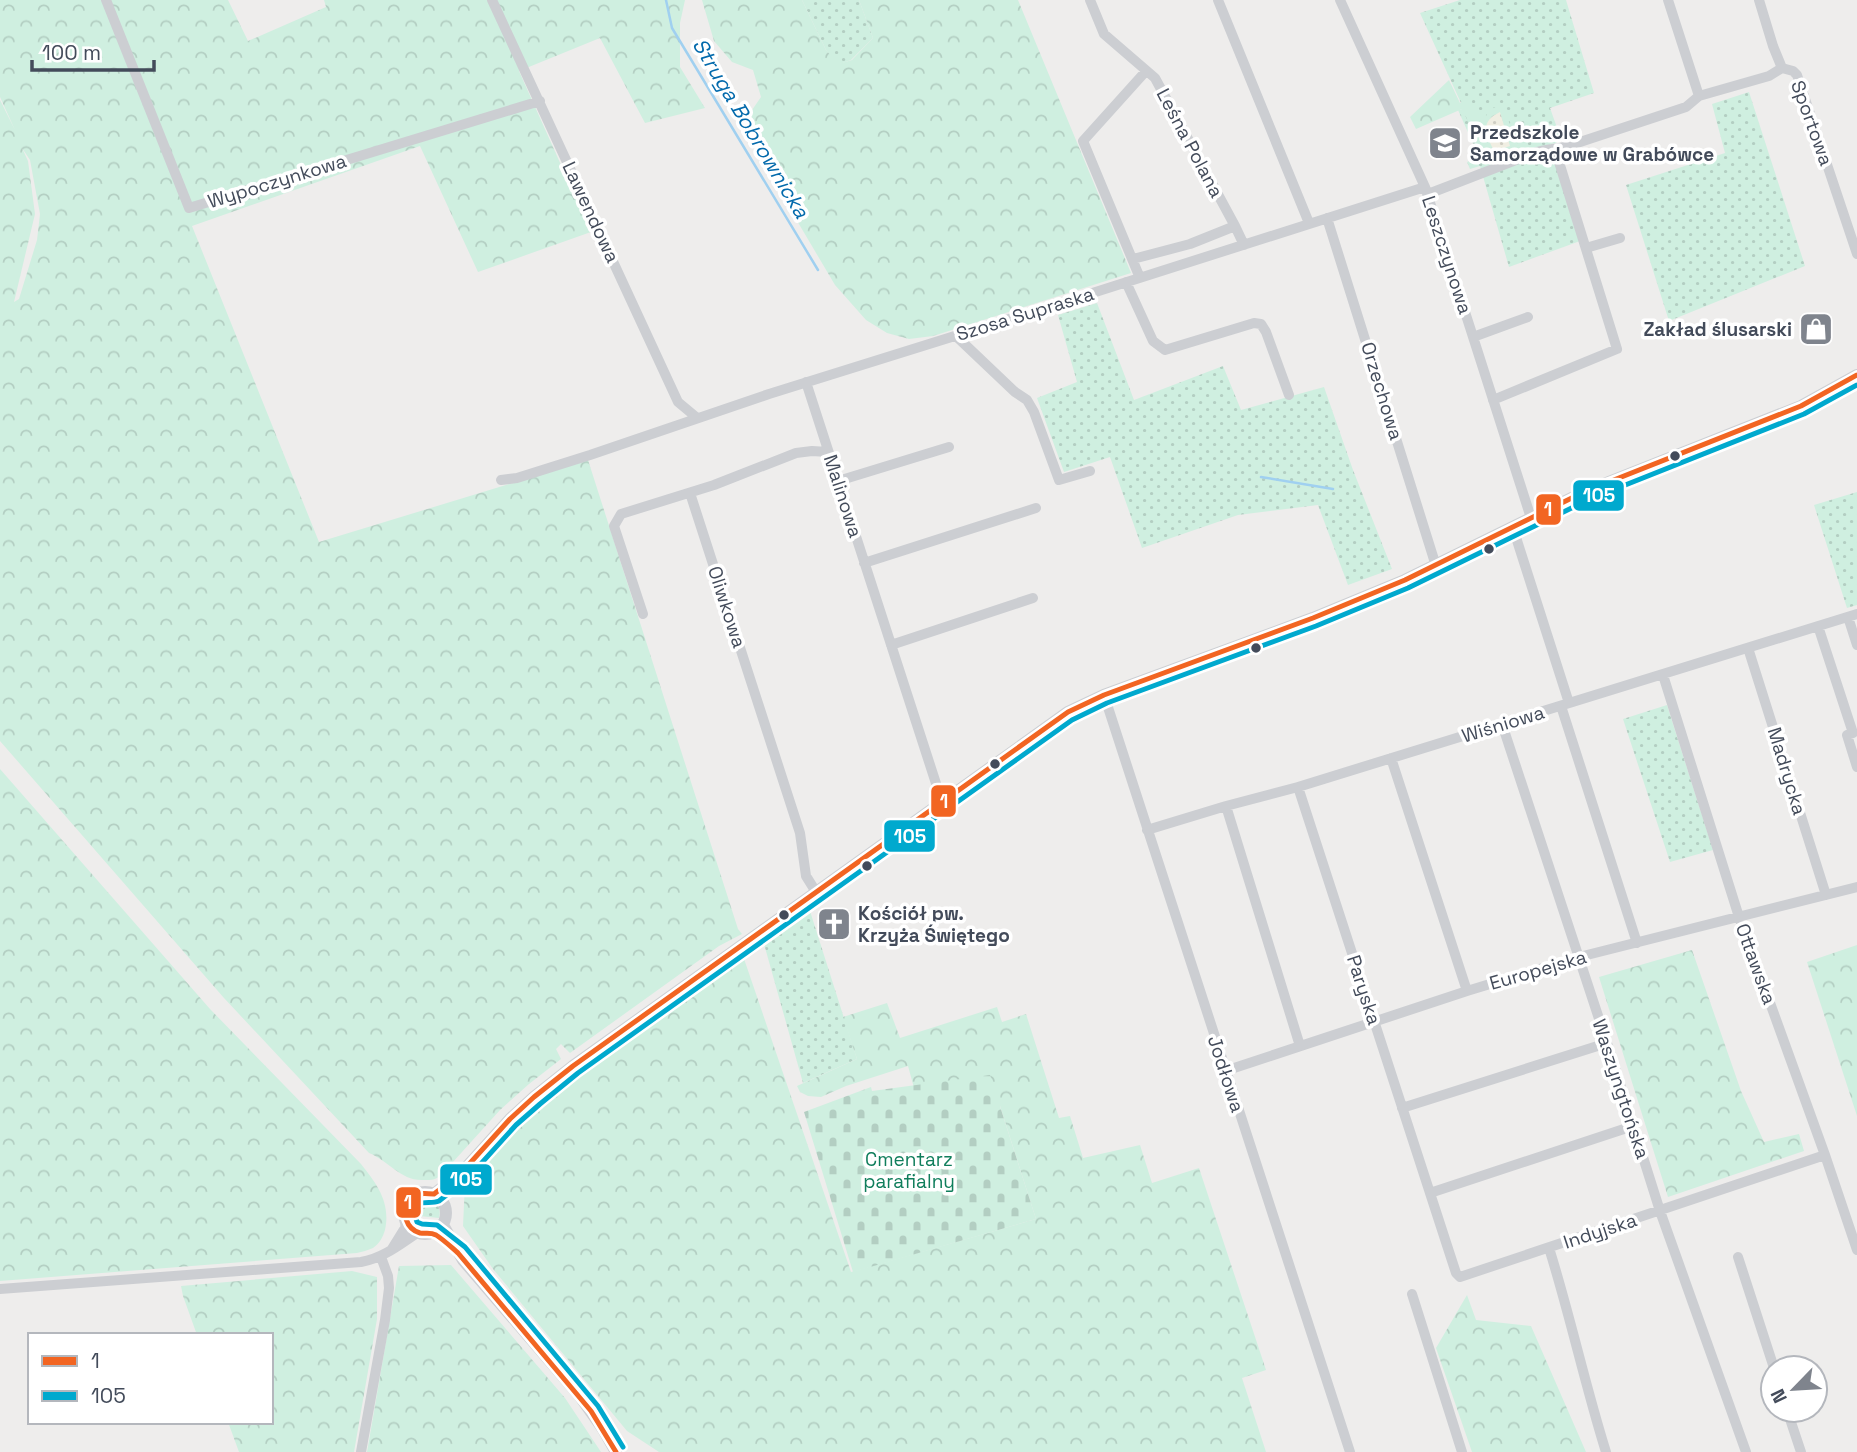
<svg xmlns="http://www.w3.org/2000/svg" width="1857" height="1452" viewBox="0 0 1857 1452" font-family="'Space Grotesk',sans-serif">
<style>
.grass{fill:url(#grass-dots)}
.forest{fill:url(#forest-crowns);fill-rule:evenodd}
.sand{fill:url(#sand-dots)}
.cemetery{fill:url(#cemetery-stones)}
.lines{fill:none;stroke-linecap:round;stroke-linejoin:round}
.stream{stroke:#a0d0f0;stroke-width:2.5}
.minor{stroke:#ccced2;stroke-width:10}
.tertiary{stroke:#ccced2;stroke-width:12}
.bus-1-casing{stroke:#fff;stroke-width:10}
.bus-2-casing{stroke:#fff;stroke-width:10}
.bus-1{stroke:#f26522;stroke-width:5}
.bus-2{stroke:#00a9ce;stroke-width:5}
.bus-dot{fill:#434b5a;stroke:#fff;stroke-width:2.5}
.labels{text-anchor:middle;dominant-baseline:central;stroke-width:7;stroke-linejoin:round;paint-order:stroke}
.street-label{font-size:19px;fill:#434b5a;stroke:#fff}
.poi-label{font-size:19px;font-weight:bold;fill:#434b5a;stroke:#fff;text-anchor:start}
.park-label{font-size:19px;fill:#107e5c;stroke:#fff}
.water-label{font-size:21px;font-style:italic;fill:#036aac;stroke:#fff}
.line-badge{stroke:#fff;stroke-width:2.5}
.badge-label{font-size:19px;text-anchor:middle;font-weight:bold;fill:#fff}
</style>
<defs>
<pattern id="grass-dots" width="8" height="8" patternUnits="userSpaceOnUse" patternTransform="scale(1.75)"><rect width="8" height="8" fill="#cfefe0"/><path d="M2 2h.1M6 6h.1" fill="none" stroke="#b3cec2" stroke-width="1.8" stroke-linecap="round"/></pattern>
<pattern id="forest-crowns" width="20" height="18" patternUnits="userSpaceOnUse" patternTransform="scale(1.75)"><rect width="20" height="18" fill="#cfefe0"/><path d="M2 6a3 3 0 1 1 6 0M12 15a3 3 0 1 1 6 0" fill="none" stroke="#b3cec2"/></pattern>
<pattern id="sand-dots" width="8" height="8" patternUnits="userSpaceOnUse" patternTransform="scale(1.75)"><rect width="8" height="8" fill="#f0eee2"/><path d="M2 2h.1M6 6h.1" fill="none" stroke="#cfcec4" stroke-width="1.8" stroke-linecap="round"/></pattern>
<pattern id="cemetery-stones" width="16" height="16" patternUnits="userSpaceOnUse" patternTransform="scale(1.75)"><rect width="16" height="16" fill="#cfefe0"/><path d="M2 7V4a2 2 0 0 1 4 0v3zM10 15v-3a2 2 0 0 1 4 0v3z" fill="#b3cec2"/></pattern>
</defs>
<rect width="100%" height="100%" fill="#eeedec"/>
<path class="grass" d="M802,0H859L873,38L851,60L837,65L826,50Z
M1460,0H1566L1594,93L1550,108L1560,136L1556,143L1550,144L1580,241L1509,267L1480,166L1470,169L1467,162L1479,157L1458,110L1462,109L1460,104L1461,103L1420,13Z
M1749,92L1805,266L1669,321L1626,185L1725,153L1712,104Z
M1097,303L1134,400L1223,366L1241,410L1324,387L1353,470L1392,569L1348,585L1318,505L1238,515L1142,548L1110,457L1064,472L1037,398L1077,382L1058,315Z
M1857,492V605L1847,608L1814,505Z
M1667,705L1713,850L1670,862L1623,719Z
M810,911L857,1059L803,1083L764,944Z
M424,1198C436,1199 442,1207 439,1218L410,1215C410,1205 415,1200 424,1198Z"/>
<path class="forest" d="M0,0H228L248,41L326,7L324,0H685L680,23V67L705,108L645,123L600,38L519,71L591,232L478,272L420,146L192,226L319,542L588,460L738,929L742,934L719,946L570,1053L561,1044L556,1049L561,1059L529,1084L500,1110L443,1173C437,1180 432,1180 423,1180C401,1181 389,1161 369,1153L224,998L0,741V100L15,130L0,97ZM22,148L30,160L40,214L37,240L19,299L14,302L35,214L28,161Z
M702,0H802L826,50L838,64L852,60L873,38L859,0H1018L1131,273L933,336L909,339L887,333L866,320L835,285L741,126L761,97L753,70L732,62L714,41Z
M1449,80L1460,103L1464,102L1486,116L1489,110L1502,104L1522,155L1489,165L1462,109L1416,129L1410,117Z
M0,769L210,1009L361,1164C377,1184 391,1203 385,1230C383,1237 379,1244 373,1248C368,1250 362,1252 357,1253L0,1281Z
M1857,945V1116L1807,962Z
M741,950L851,1272L1036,1219L1000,1106L922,1117L908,1066L846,1086L821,1097L808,1096L800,1092L797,1086L857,1059L843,1017L887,1003L900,1038L997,1007L1002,1022L1026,1014L1059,1118L1070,1116L1083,1158L1140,1145L1152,1183L1199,1168L1266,1370L1242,1378L1266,1452H659L627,1431L493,1269L463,1226L465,1183L515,1124L572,1076Z
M1692,950L1741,1091L1764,1142L1799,1134L1804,1151L1668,1197L1599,977Z
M451,1265L565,1398L601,1452H367L399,1266Z
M352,1271L377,1277V1319L354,1452H239L228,1422H271V1335H197L183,1296L181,1286Z
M1467,1295L1476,1320L1531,1326L1586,1452H1472L1436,1348Z"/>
<path class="sand" d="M1500,112L1510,146L1494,151C1486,134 1479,122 1500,112Z"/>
<path class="cemetery" d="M990,1075L1036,1219L853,1272L804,1112L871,1087L872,1091Z"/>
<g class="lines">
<path class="stream" d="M666,0L672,28L818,270
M1261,477L1333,489"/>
<path class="minor" d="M106,0L189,208L540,101
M492,0L678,402L696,417
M1090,0L1104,34L1155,78L1235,226
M1218,0L1309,223
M1340,0L1425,187L1531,518
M1668,0L1699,96
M1759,0L1773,46L1782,68
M1782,68L1793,71L1797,75L1857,254
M1428,194L1537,152C1548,149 1557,149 1568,146L1686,107L1699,96L1769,76L1782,68
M1327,218L1436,566
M1586,248L1620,238
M1133,259L1190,244L1235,226L1244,245
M1140,278L1083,141L1146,71
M1126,282L1153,341L1165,350L1254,323L1261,324L1266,332L1289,395
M956,336L1015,392L1027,400L1034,412L1059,480L1090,471
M1473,337L1528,317
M806,382L942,802
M1493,400L1617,349L1559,162V149
M501,480L517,478L590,455L769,394L1083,296L1425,187
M838,481L949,447
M690,493L800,833L806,876L816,892
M1513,528L1569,703
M864,563L1036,508
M643,614L614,526L621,514L714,485L796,453L812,451L828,452
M1848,617L1857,645
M1818,626L1853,733L1847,735L1857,767
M891,645L1033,598
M1748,648L1826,895
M1663,675L1739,917L1825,1155L1857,1250
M1104,695L1350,1452
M1561,706L1637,943
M1502,724L1607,1043L1660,1211L1746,1452
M1391,758L1467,991
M1298,787L1456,1273L1460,1277L1825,1155
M1226,806L1300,1046
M1147,830L1226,806L1298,787L1857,614
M1225,1071L1467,991L1579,957L1857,887
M1402,1108L1607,1043
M1430,1193L1633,1126
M1549,1248C1570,1315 1585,1385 1606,1452
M392,1249L405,1228L406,1221
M1738,1257L1774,1368
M0,1289L361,1262C383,1258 399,1245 417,1233
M1412,1294L1462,1452
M1787,1410L1801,1452
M361,1452L385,1320L389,1288L388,1276L381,1257"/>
<path class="tertiary" d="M404 1213a21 21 0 1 1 42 0a21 21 0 1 1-42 0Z
M434,1194L462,1172L510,1119L534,1097L573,1066L1068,712L1104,695L1313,618L1405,580L1586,491L1801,406L1857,375
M443,1225L463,1260L579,1395L603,1429L616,1452"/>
<g class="bus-1-casing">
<path id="bus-1" d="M616,1452L591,1411L458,1253C451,1247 444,1240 436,1235C430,1232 426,1234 420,1233C406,1229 401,1212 409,1201C415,1192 424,1193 434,1194L462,1172L510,1119L534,1097L573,1066L1068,712L1104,695L1313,618L1405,580L1586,491L1801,406L1857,375"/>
</g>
<g class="bus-2-casing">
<path id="bus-2" d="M623,1447L598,1406L465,1247L437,1225L422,1224L417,1222L414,1213L418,1204C425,1201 432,1204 439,1201L468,1178L516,1125L540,1104L578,1073L1072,720L1107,703L1316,626L1408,588L1590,499L1804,414L1857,385"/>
</g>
<use href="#bus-1" class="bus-1"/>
<use href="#bus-2" class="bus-2"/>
</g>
<defs>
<g id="school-square" transform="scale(1.75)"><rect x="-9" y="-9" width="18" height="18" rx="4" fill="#7f848d" stroke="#fff"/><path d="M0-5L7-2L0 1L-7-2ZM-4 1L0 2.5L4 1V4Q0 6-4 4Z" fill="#fff"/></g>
<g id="shop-square" transform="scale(1.75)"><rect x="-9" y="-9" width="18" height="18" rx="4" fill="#7f848d" stroke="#fff"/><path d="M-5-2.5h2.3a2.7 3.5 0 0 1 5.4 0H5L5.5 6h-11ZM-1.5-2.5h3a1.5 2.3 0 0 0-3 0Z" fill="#fff"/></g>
<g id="church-square" transform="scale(1.75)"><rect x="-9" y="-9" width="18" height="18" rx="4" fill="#7f848d" stroke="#fff"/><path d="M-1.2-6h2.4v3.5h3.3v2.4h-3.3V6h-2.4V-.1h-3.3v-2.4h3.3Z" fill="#fff"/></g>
</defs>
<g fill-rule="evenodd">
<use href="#school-square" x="1445" y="143"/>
<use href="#shop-square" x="1816" y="329"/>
<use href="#church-square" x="834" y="924"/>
</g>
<g class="bus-dot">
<circle cx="1675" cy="456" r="6"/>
<circle cx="1489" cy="549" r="6"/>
<circle cx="1256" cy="648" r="6"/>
<circle cx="995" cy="764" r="6"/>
<circle cx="867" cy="866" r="6"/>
<circle cx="784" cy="915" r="6"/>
</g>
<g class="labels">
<g class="street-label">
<text transform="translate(1812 123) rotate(70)">Sportowa</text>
<text transform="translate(1190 143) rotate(62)">Leśna Polana</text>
<text transform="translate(277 181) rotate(-17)">Wypoczynkowa</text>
<text transform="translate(591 212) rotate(65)">Lawendowa</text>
<text transform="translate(1447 255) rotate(72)">Leszczynowa</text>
<text transform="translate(1025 314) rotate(-17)">Szosa Supraska</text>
<text transform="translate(1382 391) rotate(73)">Orzechowa</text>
<text transform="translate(843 496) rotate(72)">Malinowa</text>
<text transform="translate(727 607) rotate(72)">Oliwkowa</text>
<text transform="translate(1503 724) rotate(-17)">Wiśniowa</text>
<text transform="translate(1787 771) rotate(73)">Madrycka</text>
<text transform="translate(1756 964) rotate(70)">Ottawska</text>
<text transform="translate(1538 970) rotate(-16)">Europejska</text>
<text transform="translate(1364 990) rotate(72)">Paryska</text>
<text transform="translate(1226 1074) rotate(72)">Jodłowa</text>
<text transform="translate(1621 1089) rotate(72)">Waszyngtońska</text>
<text transform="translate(1600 1231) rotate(-18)">Indyjska</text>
</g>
<g class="poi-label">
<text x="1470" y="132">Przedszkole<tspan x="1470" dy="22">Samorządowe w Grabówce</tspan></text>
<text x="1792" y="329" text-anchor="end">Zakład ślusarski</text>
<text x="858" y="913">Kościół pw.<tspan x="858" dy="22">Krzyża Świętego</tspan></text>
</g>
<g class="park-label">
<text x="909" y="1159">Cmentarz<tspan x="909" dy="22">parafialny</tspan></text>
</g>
<g class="water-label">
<text transform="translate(751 128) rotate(59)">Struga Bobrownicka</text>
</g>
</g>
<g class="line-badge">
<rect x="1572" y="479" width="53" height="33" rx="7" fill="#00a9ce"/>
<rect x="1535" y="493" width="27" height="33" rx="7" fill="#f26522"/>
<rect x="930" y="784" width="27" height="34" rx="7" fill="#f26522"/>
<rect x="883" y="819" width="53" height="34" rx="7" fill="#00a9ce"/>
<rect x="439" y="1163" width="54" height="33" rx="7" fill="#00a9ce"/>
<rect x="395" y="1186" width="27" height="33" rx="7" fill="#f26522"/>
</g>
<g class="badge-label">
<text x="1599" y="502">105</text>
<text x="1548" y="516">1</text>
<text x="944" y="808">1</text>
<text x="910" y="843">105</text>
<text x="466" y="1186">105</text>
<text x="408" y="1209">1</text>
</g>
<rect x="28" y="1333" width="245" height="91" fill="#ffffff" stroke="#b4b7bd" stroke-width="2"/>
<rect x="42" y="1356" width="35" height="10" fill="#f26522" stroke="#b4b7bd" stroke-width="2"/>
<text x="91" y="1368" font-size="21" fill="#434b5a">1</text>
<rect x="42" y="1391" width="35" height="10" fill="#00a9ce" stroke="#b4b7bd" stroke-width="2"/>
<text x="91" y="1403" font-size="21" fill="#434b5a">105</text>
<g transform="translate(1794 1389) rotate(245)"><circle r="33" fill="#ffffff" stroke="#b4b7bd" stroke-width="2"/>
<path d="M0-5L12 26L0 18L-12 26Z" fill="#7f848d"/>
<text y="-10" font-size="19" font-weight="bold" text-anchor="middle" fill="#434b5a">N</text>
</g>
<path d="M32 60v10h122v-10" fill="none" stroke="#434b5a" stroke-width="3.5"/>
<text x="42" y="60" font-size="21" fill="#434b5a" stroke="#ffffff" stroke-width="5" paint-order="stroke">100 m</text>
</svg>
